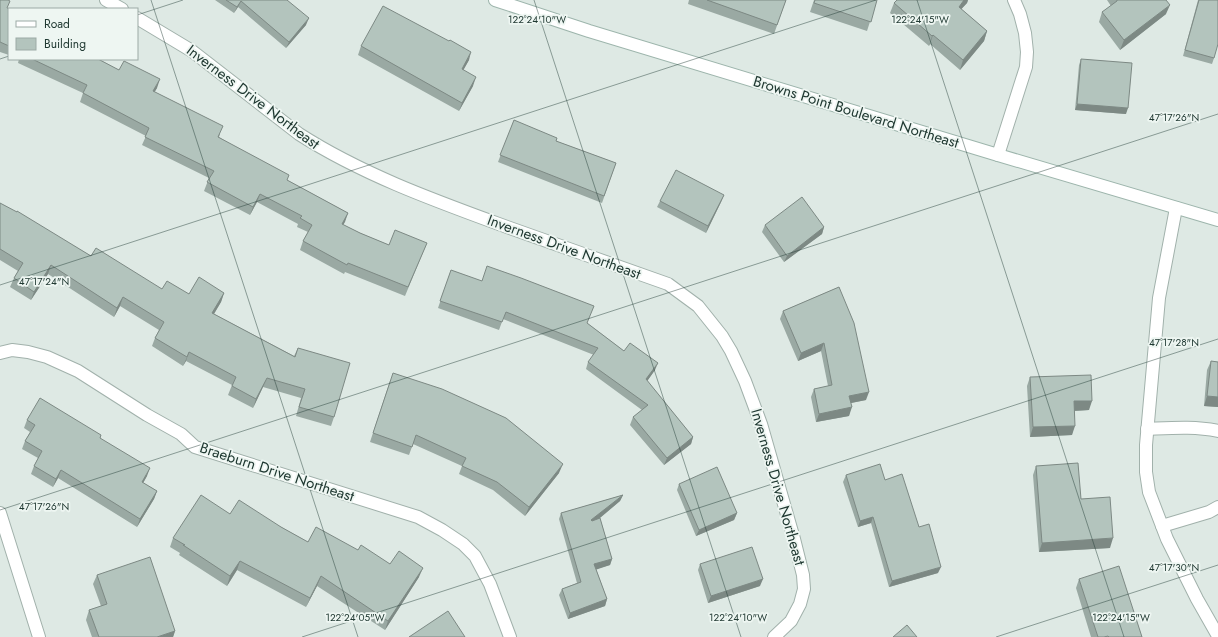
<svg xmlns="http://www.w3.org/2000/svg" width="1218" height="637" viewBox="0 0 1218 637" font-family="Jost,sans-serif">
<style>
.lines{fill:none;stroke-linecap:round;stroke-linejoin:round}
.lane-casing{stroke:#a1b1ab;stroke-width:14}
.street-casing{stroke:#a1b1ab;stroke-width:14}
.secondary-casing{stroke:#9db5ac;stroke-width:14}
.lane{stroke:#fff;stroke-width:12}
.street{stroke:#fff;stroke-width:12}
.secondary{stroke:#fff;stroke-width:12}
.wall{fill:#9aa9a3}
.shaded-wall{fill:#7d8984}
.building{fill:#b3c4bd;stroke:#7d8984}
.ticks{fill:none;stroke:#203932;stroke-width:1;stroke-opacity:0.45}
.labels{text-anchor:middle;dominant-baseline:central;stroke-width:3.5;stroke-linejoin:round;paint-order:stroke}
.street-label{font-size:15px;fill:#203932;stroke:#eef6f2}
.ticks-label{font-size:10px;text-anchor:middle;fill:#203932;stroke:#eef6f2;stroke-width:3.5;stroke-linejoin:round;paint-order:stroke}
</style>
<rect width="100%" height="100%" fill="#dee9e4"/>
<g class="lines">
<g class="lane-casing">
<path id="lane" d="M1147,429C1171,428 1195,426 1218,431
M1162,526L1209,512L1218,507"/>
</g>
<g class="street-casing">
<path id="street" d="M106,0L122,9
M137,18L192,51L299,134C363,175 436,201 507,227C561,246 614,265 668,284L698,306L722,336L731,351L745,381L761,424L794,539L803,575L804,589L800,604L791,621L774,637
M998,155L1026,67L1027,52L1025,33L1020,14L1014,0
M1176,208L1159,298L1146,445V472L1149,492L1167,539L1197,599L1218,636
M0,353L12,350L28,352L47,357L78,371L147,415L181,434L195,447L418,517L442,530L463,544L475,556L490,584L510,637
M0,513L39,637"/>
</g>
<g class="secondary-casing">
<path id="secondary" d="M495,0L589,31L998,155L1218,220"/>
</g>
<use href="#lane" class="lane"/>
<use href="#street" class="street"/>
<use href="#secondary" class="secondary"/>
</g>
<path class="wall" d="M0,0L7,8L9,9V55L0,52Z
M215,0H287L306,25L286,48L238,7L234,13Z
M689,0H786L774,34L688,4Z
M814,0H877L867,31L810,12Z
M897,0H968L967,3L961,9L987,31L984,41L960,70L930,44L929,46L890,13L894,3Z
M1107,0H1166V14L1120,50L1099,22L1102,12L1111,6Z
M1198,0H1218L1214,58L1212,64L1183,56Z
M361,46L469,60L463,70L473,86L459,111L358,55Z
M19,59H98L119,70L157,88L154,92L220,134L219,137L287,180L348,213L343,225L360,233L389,245L427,243L405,296L345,272L344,274L300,250L303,241L308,232L297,227L298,224L257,202L250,215L204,191L209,178L142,145L146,136L80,102L83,93L18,63Z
M1081,59L1126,114L1075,110L1079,65Z
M514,120L556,141L616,163L602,203L498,162Z
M724,195L721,202L706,233L657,207L660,201Z
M0,203L91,256L162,289L189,294L224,293L221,302L214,314L294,356L298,348L334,417L331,426L296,416L301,398L263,387L253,408L228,395L232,385L186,361L183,366L152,346L155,338L159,330L120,306L114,317L48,274L31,300L10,287L14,278L18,271L0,260Z
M765,225L824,227L822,234L784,262L762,232Z
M451,270L587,323L624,351L655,370L647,381L693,437L691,444L664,465L630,425L633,417L642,410L586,369L588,362L594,355L503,319L499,330L438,308Z
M839,287L866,400L851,403L849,416L816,422L811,397L814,389L828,386L821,351L798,361L780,319L783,311Z
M1211,361L1218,362V407L1204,406L1207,370Z
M1030,377L1089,410L1075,411L1072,435L1030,437L1027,386Z
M390,381L559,473L525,516L493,490L459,474L462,466L413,444L409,455L370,442Z
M27,420L101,435L100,438L147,476L143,483L157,491L154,499L137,527L58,478L53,487L31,474L34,466L38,458L22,449L25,441L30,432L24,428Z
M1036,466L1081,499L1110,548L1039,552L1033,475Z
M846,475L885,480L919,527L938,573L889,587L871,523L858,527L843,482Z
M679,484L737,513L734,520L696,536L677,490Z
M623,495L620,501L600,518L612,559L610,565L596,569L607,599L605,606L568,619L559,595L562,589L577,583L559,519L561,513Z
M230,514L281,527L308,542L358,550L419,577L385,630L317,586L306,607L237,570L227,586L179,555L180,553L170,547L173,538Z
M700,564L760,586L708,603L698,570Z
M97,575L175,631L173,637H92L86,620L89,610L101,606L93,584Z
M1079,579L1142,637H1091L1076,588Z"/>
<path class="shaded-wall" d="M964,0H968L967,3L955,16L959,7Z
M241,1L238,7L234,13L237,7Z
M1170,5L1166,14L1120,50L1124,40Z
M309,18L306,25L286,48L289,42Z
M987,31L984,41L960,70L963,60Z
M933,35L930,44L929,46L932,36Z
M471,52L469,60L459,78L462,69Z
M476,77L473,86L459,111L462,103Z
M160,79L157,88L150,100L153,91Z
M1077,104L1128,108L1126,114L1075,110Z
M260,194L257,202L250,215L253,207Z
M724,195L721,202L706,233L708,226Z
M348,213L345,222L339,232L342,224Z
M824,227L822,234L784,262L787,256Z
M51,265L48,274L31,300L34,292Z
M224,293L221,302L209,322L212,313Z
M123,297L120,306L114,317L117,308Z
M824,343L821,351L798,361L801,353Z
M189,352L186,361L183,366L187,357Z
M658,363L655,370L643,387L646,379Z
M267,378L263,387L253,408L256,399Z
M869,392L866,400L846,404L849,396Z
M1207,396L1218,397V407L1204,406Z
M1074,401H1092L1089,410L1071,411Z
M852,407L849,416L816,422L819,414Z
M1075,426L1072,435L1030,437L1033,427Z
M693,437L691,444L664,465L667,458Z
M563,464L559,473L525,516L529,507Z
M150,468L147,476L139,490L142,482Z
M61,470L58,478L53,487L56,479Z
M157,491L154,499L137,527L140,519Z
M623,495L620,501L589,527L591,520Z
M737,513L734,520L696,536L699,530Z
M873,517L871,523L858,527L860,521Z
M1113,538L1110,548L1039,552L1042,543Z
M612,559L610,565L592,571L594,564Z
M240,561L237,570L227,586L230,576Z
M941,567L938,573L889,587L892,581Z
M423,568L419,577L385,630L388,621Z
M321,576L317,586L306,607L310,598Z
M763,579L760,586L708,603L711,596Z
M607,599L605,606L568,619L570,613Z
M175,631L173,637H157Z"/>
<path class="building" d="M0,0H8L10,1L7,8L10,9H9V46L0,42Z
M226,0H287L309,18L289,42L241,1L237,7Z
M707,0H786L777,25Z
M815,0H877L871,22L814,3Z
M897,0H964L959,7L987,31L963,60L933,35L932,36L894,3Z
M1117,0H1166L1170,5L1124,40L1102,12L1117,1Z
M1199,0H1218V44L1214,58L1185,50Z
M383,6L449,41L450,40L471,52L462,69L476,77L462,103L361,46Z
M32,59H98L119,70L124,61L160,79L153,91L223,126L218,137L289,175L287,180L348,213L342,224L360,233L389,245L395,230L427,243L408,287L348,263L347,265L303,241L312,225L300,218L302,216L260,194L253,207L207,182L214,171L145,137L149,128L83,93L87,85Z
M1081,59L1132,63L1128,108L1077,104Z
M514,120L557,138L556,141L616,163L604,196L500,155Z
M676,170L724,195L708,226L660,201Z
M802,197L824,227L787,256L765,225Z
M0,203L17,212V211L91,256L96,248L162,289L167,281L189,294L199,277L224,293L212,313L295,357L298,348L350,363L334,417L299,407L305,389L267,378L256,399L232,386L236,377L189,352L187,357L155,338L164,322L123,297L117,308L51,265L34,292L14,278L23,263L0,249Z
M487,266L521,278L594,306L587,323L624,351L630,343L658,363L646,379L693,437L667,458L633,417L648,405L588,362L598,348L506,312L502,322L440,301L451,270L482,281Z
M839,287L854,323L869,392L849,396L852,407L819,414L814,389L832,385L824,343L801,353L783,311Z
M1211,361L1218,362V397L1207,396Z
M393,373L442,389L506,418L563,464L529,507L497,482L462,466L466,458L416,435L412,447L373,433Z
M1091,375L1092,401H1074L1075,426L1033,427L1030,377Z
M40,398L101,435L100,438L150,468L142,482L157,491L140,519L61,470L56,479L34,466L42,451L25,441L35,425L27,420Z
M1078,463L1081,499L1110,497L1113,538L1042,543L1036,466Z
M880,464L885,480L902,474L919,527L929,524L941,567L892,581L873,517L860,521L846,475Z
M717,467L737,513L699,530L679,484Z
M201,495L230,514L239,500L281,527L308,542L316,527L358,550L361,545L390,564L399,551L423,568L388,621L321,576L310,598L240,561L230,576L183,545H185L173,538Z
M623,495L591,520L592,521L600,518L612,559L594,564L607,599L570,613L562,589L581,582L561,513Z
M752,547L763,579L711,596L700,564Z
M150,557L175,631L157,637H99L89,610L107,604L97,575Z
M1119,566L1142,637H1109L1108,636L1104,637H1098L1079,579Z
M448,611L465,637H409Z
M907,625L917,637H893Z"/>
<path class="ticks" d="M151,0L358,637M534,0L741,637M917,0L1124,637M137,15L183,0M0,59L9,56M0,285L876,0M0,510L1218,114M302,637L1218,339M996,637L1218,565"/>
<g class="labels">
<g class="street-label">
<text transform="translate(253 97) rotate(37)">Inverness Drive Northeast</text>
<text transform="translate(856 112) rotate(17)">Browns Point Boulevard Northeast</text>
<text transform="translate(564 247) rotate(20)">Inverness Drive Northeast</text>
<text transform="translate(277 472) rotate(18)">Braeburn Drive Northeast</text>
<text transform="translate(778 487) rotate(74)">Inverness Drive Northeast</text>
</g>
</g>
<g class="ticks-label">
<text x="537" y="23">122°24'10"W</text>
<text x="920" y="23">122°24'15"W</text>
<text x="1174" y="121">47°17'26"N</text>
<text x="44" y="285">47°17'24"N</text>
<text x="1174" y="346">47°17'28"N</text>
<text x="44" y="510">47°17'26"N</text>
<text x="1174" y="571">47°17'30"N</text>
<text x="355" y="621">122°24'05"W</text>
<text x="738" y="621">122°24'10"W</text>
<text x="1121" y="621">122°24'15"W</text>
</g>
<rect x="8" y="8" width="130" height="52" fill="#eef6f2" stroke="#9caaa5"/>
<rect x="16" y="21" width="20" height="6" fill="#ffffff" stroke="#9caaa5"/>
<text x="44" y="28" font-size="12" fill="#203932">Road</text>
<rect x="16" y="38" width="20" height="12" fill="#b3c4bd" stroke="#9caaa5"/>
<text x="44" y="48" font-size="12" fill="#203932">Building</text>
</svg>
